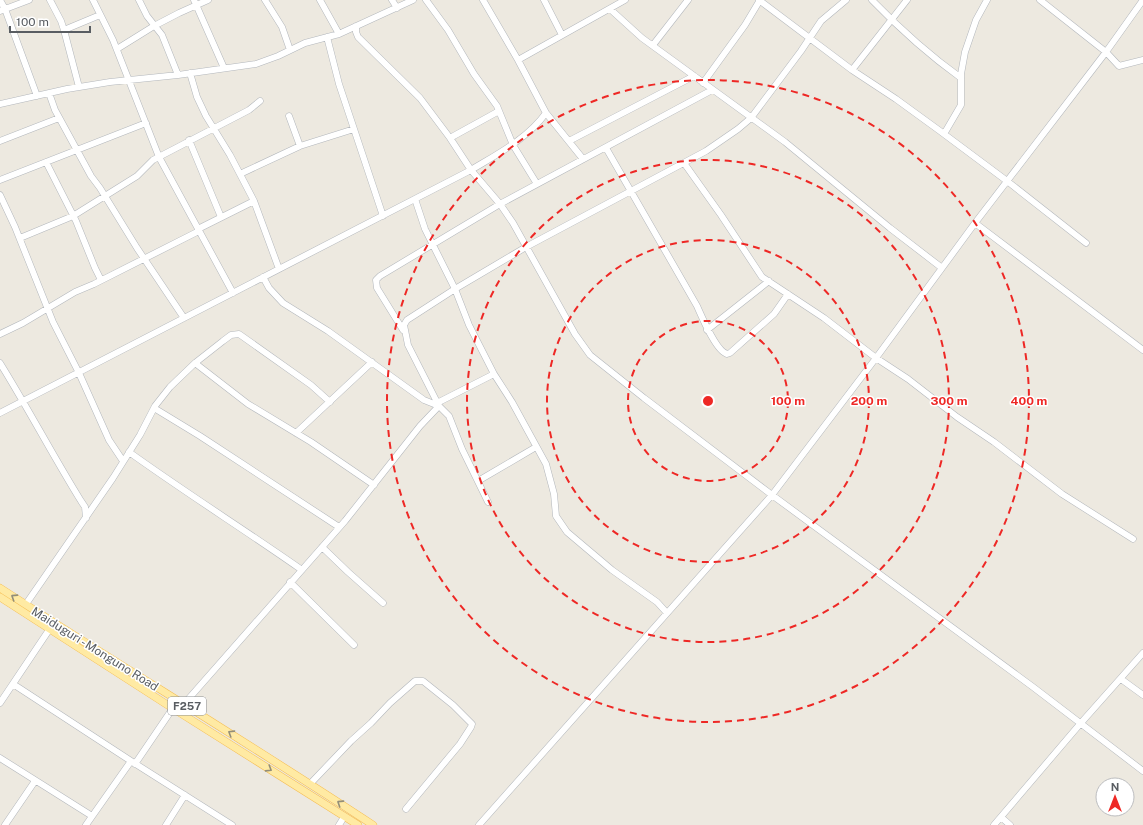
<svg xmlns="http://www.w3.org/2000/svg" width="1143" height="825" viewBox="0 0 1143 825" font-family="'Public Sans',sans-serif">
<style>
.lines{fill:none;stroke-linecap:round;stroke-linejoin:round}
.minor-casing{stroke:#b3b7bc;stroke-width:7}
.major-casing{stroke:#f5bc51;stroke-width:8}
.minor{stroke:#fff;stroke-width:6}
.major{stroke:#ffeaa3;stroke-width:7}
.oneway{stroke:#938e79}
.ring{fill:none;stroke:#ee2825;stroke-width:2;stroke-dasharray:7 5}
.labels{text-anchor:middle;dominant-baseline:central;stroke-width:3;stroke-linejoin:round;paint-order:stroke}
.shield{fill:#fff;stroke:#8b8e91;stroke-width:1}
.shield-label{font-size:11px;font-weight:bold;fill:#595d62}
.street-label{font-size:12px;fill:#595d62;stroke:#fff}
.centre{fill:#ee2825;stroke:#fff;stroke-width:2}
.ring-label{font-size:12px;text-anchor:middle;font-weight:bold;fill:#ee2825;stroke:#fff;stroke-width:3;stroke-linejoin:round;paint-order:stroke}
</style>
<rect width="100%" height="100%" fill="#ede9e0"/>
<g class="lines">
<g class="minor-casing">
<path id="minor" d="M0,0L5,9L37,96
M50,0L61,21L64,30L79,87
M93,0L113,40L159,157L233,293
M139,0L147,16L162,35L178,75
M194,0L224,68
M265,0L282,27L290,50
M320,0L339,34
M392,0L397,8
M426,0L448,30L474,74L497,106L513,145L537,184
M483,0L518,60L546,113L583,159
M544,0L562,35
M759,0L852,70L896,99L940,131L1007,181L1086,243
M872,0C900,29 929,55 961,78
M1040,0L1106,52L1119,66L1143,60
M610,9L642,38L785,142L890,228L942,268
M0,11L29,0
M356,26V32L358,37L420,98L450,138L471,170L500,204L513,223L575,334L590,355L644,398L772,495L1033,687L1143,771
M64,30L100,15
M327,37L339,84L383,216
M653,45L688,0
M117,49L154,26L179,13L208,0
M518,60L625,0
M852,70L907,0
M190,73L197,97L206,116L230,155L254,201L279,269
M703,83L745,25L760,0
M49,93L55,110L91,176L100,188L137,248L184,318
M0,104L67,89L110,82L178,75L256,64L278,56L305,43L339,34L413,0
M289,116L300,146
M944,134L961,105V74L965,52L976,20L987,0
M450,138L499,111
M189,140L221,217
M0,141L59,118
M569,141L694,76
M606,148L697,306C702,317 716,351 727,354L730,353L774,314L788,294
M46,162L76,221L95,268L101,280
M684,163L721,215L762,277L824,318L876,358L908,379L957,417L994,442L1062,494L1133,539
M240,174L300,146L354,129
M0,180L146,123
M0,195L15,227L53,322L79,373L109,440L123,461
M415,199L425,229L455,289L469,325L494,374L512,402L546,464L554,494L556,516L567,532L612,570L657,602L667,613
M975,223L1143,350
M198,229L254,201
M20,238L73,216L137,176L153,160L249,110L260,101
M263,277L269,288L283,303L328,331L424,400L439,406
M403,330L377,288L376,280L380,276L500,204L712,90
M707,330L769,281
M0,334L23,323L75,292L94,284L199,231
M0,363C28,408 53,456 81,501L85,507L86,518
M195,363L248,404L311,442L374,485
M437,403L494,374
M154,408L200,436L339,527
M0,413L471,170C499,153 527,139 546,113
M296,433L372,362
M129,452C186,493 245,530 302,570
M478,481L536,447
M488,502L462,449L449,416L439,406L408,345L404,325L407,320L455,289L526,247L706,151L738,129L751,118L801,51L821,21L846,0
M322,547L348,572L383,603
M290,582L354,645
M26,604L113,478L140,435L155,406L170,387L195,363L223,341L231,335L239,334L311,385L330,402
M1121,679L1143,695
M13,684L131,761L232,825
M0,703L51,627
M184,704L345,521L420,426L439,406
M0,758L92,816
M135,764L173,708
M310,784L351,741L371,723L390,703L415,681H423L453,705L472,724L471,727L460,744L406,809
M1001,817L1010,825
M5,825L35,781
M86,825L131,761
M166,825L185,795
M339,825L344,817
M479,825L772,495L876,358L975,223L1106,52L1143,0
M994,825L1080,724L1143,653"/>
</g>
<g class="major-casing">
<path id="major" d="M0,588C124,668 250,744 373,825
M0,597L166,704L358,825"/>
</g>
<use href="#minor" class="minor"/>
<use href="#major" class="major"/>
</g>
<defs><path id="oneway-chevron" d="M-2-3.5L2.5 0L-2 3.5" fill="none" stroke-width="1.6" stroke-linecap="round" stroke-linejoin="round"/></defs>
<g class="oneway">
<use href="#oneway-chevron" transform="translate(14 597) rotate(-147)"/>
<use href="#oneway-chevron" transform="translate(231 733) rotate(-148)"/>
<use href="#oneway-chevron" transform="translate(269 769) rotate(32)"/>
<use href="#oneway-chevron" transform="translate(340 803) rotate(-147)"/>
</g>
<g class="ring">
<circle cx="708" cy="401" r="80"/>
<circle cx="708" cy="401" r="161"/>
<circle cx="708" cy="401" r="241"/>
<circle cx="708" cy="401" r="321"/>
</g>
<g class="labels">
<rect class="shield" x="168" y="697" width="38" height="18" rx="3"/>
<g class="shield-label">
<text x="187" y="706">F257</text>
</g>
<g class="street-label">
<text transform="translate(95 649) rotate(32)">Maiduguri - Monguno Road</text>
</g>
</g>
<circle cx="708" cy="401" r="6" class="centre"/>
<g class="ring-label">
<text x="788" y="405">100 m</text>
<text x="869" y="405">200 m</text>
<text x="949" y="405">300 m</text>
<text x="1029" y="405">400 m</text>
</g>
<g transform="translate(1115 797)"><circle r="19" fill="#ffffff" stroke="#bdbec0"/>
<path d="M0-3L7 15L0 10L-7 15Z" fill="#ee2825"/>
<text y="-6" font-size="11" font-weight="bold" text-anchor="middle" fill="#595d62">N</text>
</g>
<path d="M10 26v6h80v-6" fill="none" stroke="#595d62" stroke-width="2"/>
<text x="16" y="26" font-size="12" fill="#595d62" stroke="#ffffff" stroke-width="3" paint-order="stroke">100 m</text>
</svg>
